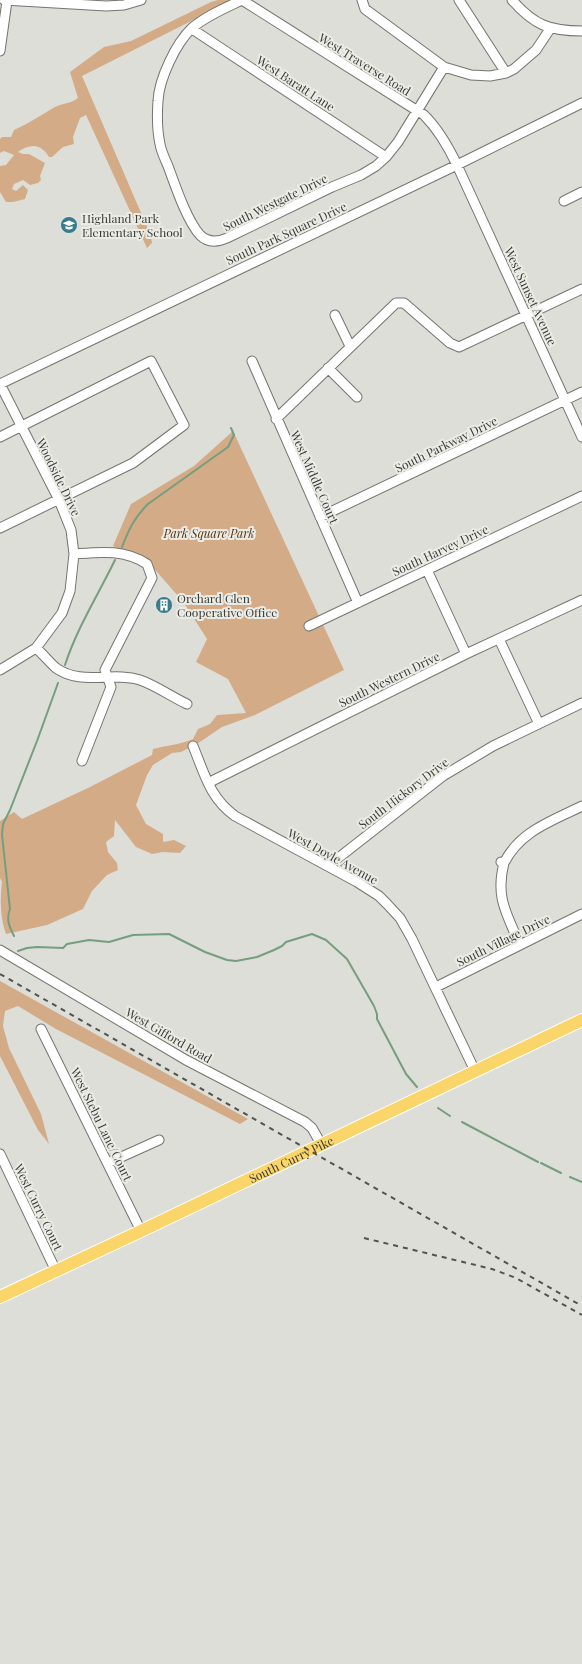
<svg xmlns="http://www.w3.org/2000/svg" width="582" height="1664" viewBox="0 0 582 1664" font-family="'Playfair Display',serif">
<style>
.green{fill:#d4ab87}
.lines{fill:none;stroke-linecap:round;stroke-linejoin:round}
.stream{stroke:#759e7f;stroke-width:2}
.minor-casing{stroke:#757570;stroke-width:11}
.major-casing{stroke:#fff;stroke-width:14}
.minor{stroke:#fff;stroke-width:9}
.major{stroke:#fad66a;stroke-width:12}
.rail{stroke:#52524f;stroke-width:2;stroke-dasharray:5 5;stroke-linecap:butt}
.labels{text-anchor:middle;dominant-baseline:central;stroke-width:4;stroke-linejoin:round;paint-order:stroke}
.street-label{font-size:12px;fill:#3a3a38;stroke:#ecece6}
.poi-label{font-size:12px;fill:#3a3a38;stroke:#ecece6;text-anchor:start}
.park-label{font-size:12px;font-style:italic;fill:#583510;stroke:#ecece6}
</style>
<rect width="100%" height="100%" fill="#deded8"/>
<path class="green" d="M218,0H233L82,76L151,236L152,243L147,248L86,115L80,118L73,137L74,144L63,147L52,157H49C41,144 31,143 18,152L23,154H29L45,163L40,176L41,180L38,183L30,185L23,180L14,184L12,189L16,191L23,185L28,190L25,199L13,202H6L0,192V166L6,165L14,155L4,151L0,153V139L2,137H11L14,130C28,124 41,115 55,107C63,103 70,104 78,98L70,72L104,47L131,41L211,2Z
M233,431L344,670L255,715L222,727L197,744L181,752L172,753L153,765L147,775L136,805L146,824L163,834V842L174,840L186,846L180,853L163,852L152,854L136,847L115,820L114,836L106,842L108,852L117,863L118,870L107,875L92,891L83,909L47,925L6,934C0,918 0,898 2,882L0,878V821L14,812L22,819L90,787L152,755L153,749C168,745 179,745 193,739L198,729L210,724L217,715L246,713L228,679L196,662L207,639L184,603L151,565L113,546L131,504L194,466Z
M0,981L248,1119L240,1124L56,1029L18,1006L5,1011L3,1026L9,1048L41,1114L49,1144L38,1130L0,1056Z"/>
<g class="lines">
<path class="stream" d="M122,547C129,529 134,518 148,504L228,447L234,435L231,428
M65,665C77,628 98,595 115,560
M14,936C9,926 6,919 10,909L2,835L3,824L10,810L37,741L58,683
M18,951L27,948L37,947L63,948L67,944L89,940L109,942L133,935L169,934L205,952L227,960L236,961L257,957L274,950L282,946L286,942L312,934L326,940L347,959L374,1006L377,1014V1019L406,1074L417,1087
M438,1108L450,1116
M462,1122L538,1162
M541,1163L561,1173
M570,1177L582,1182"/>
<g class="minor-casing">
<path id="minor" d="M4,0L106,6L124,5L141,0
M242,0C225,8 206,16 192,28C176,43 159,79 158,101C157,115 157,130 160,144C161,151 165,159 168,166C175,185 187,221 200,235C208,243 218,242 227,238L332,187L361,175L376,166L386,157L398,142L444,67
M242,0L424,115C438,129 448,146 457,165L582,437
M362,0L365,9L444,67L471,75L490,76L506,73L514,69L536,50L550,29
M459,0L506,73
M512,0C534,25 549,31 582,31
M192,29L386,157
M0,51L7,1
M564,201L582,192
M335,315L350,346
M252,361L358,603
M328,368L357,397
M0,384L457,165L582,103
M276,419L396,303H404L450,343L459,347L582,289
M0,437L151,361L184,425L133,463L0,528
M320,517L582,392
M74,554C101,552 123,549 147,564L152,578L105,670L111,687L82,761
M427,570L466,654
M309,626L582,496
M499,639L539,724
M36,648C43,654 49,662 56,668C81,686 112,671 140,680C155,685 172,697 187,704
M0,670L36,648L62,613L70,591L74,554L71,530L59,500L0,384
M193,746C205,775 210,798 235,816L357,882L379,896L387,904L400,918L412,939L475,1071
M208,783L466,654L582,600
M501,862L504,863C495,898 507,914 520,945
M504,863C520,831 552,821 582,806
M328,866L443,776L493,746L582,703
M0,950L186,1060L305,1122L312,1128L321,1144
M436,987L582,914
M41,1029L141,1231
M0,1154L56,1271
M108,1163L159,1140"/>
</g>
<g class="major-casing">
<g id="major">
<path id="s1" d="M0,1297L141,1231L582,1020"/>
</g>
</g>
<use href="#minor" class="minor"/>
<use href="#major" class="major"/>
<path class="rail" d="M0,974L582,1306
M364,1238L492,1269L516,1278L582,1315"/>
</g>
<defs>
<g id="school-disc" transform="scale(0.9)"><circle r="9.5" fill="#3a7b8e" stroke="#ecece6"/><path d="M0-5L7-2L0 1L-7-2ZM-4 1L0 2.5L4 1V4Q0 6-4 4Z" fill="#fff"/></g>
<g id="building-disc" transform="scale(0.9)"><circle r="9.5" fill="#3a7b8e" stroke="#ecece6"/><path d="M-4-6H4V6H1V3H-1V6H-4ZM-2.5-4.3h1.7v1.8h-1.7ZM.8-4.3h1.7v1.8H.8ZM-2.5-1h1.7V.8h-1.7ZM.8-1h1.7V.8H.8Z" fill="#fff"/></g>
</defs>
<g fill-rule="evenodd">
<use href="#school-disc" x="69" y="225"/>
<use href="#building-disc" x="164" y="605"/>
</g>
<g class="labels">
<g class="street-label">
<text transform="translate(365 64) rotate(32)">West Traverse Road</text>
<text transform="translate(296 83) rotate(33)">West Baratt Lane</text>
<text transform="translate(275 202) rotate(-26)">South Westgate Drive</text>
<text transform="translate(286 233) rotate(-25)">South Park Square Drive</text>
<text transform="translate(531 296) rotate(65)">West Sunset Avenue</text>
<text transform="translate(446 444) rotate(-26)">South Parkway Drive</text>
<text transform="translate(59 477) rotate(64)">Woodside Drive</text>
<text transform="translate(315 477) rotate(66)">West Middle Court</text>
<text transform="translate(440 550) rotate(-25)">South Harvey Drive</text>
<text transform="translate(389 679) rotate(-26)">South Western Drive</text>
<text transform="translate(403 793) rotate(-37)">South Hickory Drive</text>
<text transform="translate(333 856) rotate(29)">West Doyle Avenue</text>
<text transform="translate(503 940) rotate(-26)">South Village Drive</text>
<text transform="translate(169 1035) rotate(30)">West Gifford Road</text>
<text transform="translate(102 1124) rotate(64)">West Stebu Lane/Court</text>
<text stroke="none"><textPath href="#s1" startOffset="322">South Curry Pike</textPath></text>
<text transform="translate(39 1207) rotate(64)">West Curry Court</text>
</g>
<g class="poi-label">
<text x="82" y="218">Highland Park<tspan x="82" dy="14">Elementary School</tspan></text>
<text x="177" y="598">Orchard Glen<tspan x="177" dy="14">Cooperative Office</tspan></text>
</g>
<g class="park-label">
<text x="209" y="533">Park Square Park</text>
</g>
</g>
</svg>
